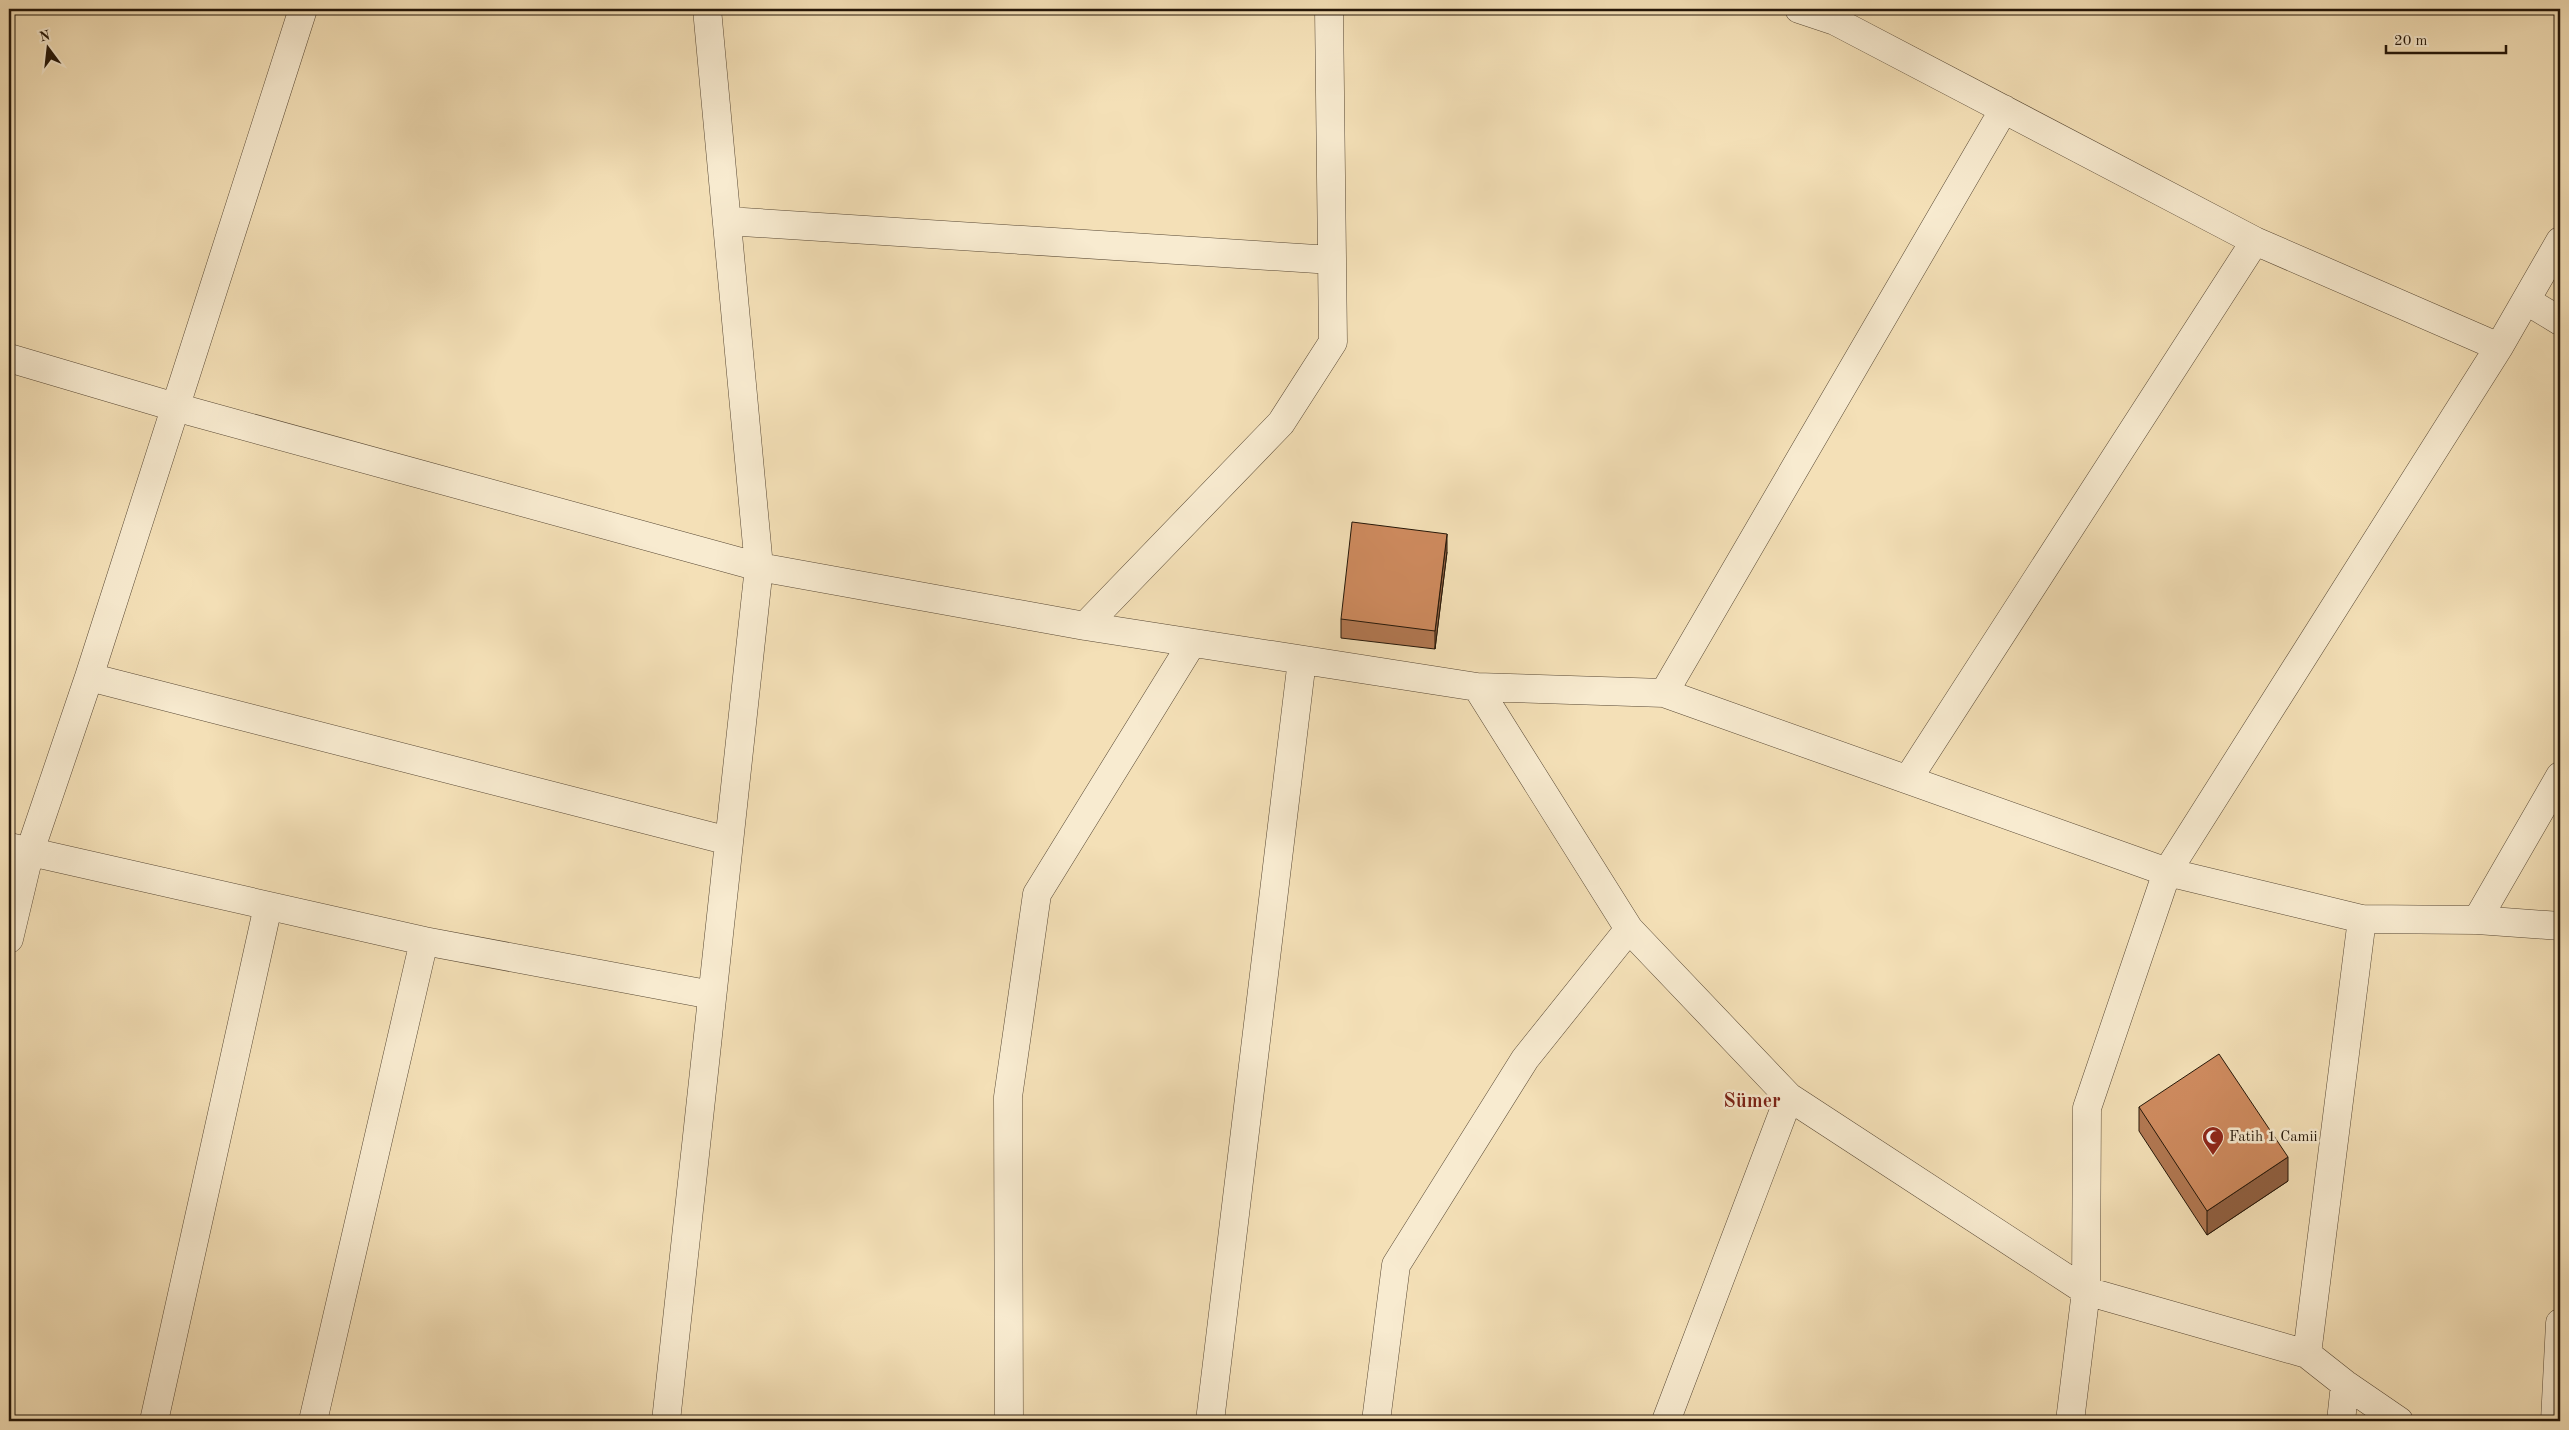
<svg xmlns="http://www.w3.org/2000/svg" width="2569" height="1430" viewBox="0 0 2569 1430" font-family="'Old Standard TT',serif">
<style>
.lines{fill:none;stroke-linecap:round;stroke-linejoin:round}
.minor-casing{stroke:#584834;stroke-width:29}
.minor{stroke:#f8ebd0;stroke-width:28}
.wall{fill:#b27852;stroke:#241608}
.shaded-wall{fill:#916142;stroke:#241608}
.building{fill:#cf8b5f;stroke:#241608}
.labels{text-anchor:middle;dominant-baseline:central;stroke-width:5;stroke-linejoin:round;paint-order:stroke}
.poi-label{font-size:15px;fill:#241608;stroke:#f8ebd0;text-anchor:start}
.district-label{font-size:20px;font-weight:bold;fill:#7a1f14;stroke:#f8ebd0}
</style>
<rect width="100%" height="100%" fill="#f4e0b7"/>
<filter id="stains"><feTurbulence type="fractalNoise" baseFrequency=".004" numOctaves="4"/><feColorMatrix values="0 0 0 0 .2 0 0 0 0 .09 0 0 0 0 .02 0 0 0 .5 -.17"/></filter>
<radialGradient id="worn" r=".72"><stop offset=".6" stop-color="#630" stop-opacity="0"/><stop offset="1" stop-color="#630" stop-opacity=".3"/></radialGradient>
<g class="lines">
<g class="minor-casing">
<path id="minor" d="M1799,9L1835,21L2255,241L2499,347
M727,221L1332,260
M2527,301L2560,321
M9,358L175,407L759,567L1085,626L1477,687L1664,693L2167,872L2362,919L2477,920L2560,926
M1085,626L1281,423L1333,342L1329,9
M89,677L729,841
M1477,687L1629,929L1789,1097L2086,1291L2307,1354L2345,1384L2399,1421
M1664,693L2004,109
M1908,779L2255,241
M9,847L424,941L712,995
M2477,920L2560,776
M9,939L30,851L89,677L303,9
M2307,1354L2362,919
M154,1421L268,906
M313,1421L424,941
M666,1421L759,567L707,9
M1009,1421L1008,1097L1037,894L1192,643
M1210,1421L1302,660
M1376,1421L1396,1265L1525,1059L1629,929
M1666,1421L1789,1097
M2070,1421L2086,1291L2087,1108L2167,872L2499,347L2560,241
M2341,1421L2345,1384
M2555,1421L2560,1323"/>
</g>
<use href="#minor" class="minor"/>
</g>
<path class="wall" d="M1447,552L1435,649L1341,638V619Z
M2139,1107L2288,1181L2207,1235L2139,1131Z"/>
<path class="shaded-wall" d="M1447,534V552L1435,649V631Z
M2288,1157V1181L2207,1235V1211Z"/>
<path class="building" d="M1352,522L1447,534L1435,631L1341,619Z
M2219,1054L2288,1157L2207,1211L2139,1107Z"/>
<defs>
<g id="mosque-pin" transform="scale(1.125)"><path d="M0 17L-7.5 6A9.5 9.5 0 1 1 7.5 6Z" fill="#8f2418" stroke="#f8ebd0"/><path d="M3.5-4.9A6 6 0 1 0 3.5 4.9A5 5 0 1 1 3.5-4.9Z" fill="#fff"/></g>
</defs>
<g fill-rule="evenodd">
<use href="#mosque-pin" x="2213" y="1137"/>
</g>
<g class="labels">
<g class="poi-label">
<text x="2229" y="1137">Fatih 1 Camii</text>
</g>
<g class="district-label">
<text x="1752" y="1102">Sümer</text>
</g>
</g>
<rect width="2569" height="1430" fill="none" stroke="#f4e0b7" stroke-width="30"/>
<rect x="10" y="10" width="2549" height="1410" fill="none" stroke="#241608" stroke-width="2.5"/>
<rect x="15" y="15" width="2539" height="1400" fill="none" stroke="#241608"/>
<g transform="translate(48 48) rotate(345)" stroke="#f8ebd0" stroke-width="4" paint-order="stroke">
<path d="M0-4L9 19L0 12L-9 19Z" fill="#241608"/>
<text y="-8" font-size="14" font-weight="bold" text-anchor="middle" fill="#241608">N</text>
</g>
<path d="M2386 45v8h120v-8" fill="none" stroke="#241608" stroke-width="2.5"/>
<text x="2394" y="45" font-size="15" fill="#241608" stroke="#f8ebd0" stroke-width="4" paint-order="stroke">20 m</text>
<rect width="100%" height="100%" filter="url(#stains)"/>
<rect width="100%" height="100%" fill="url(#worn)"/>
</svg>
